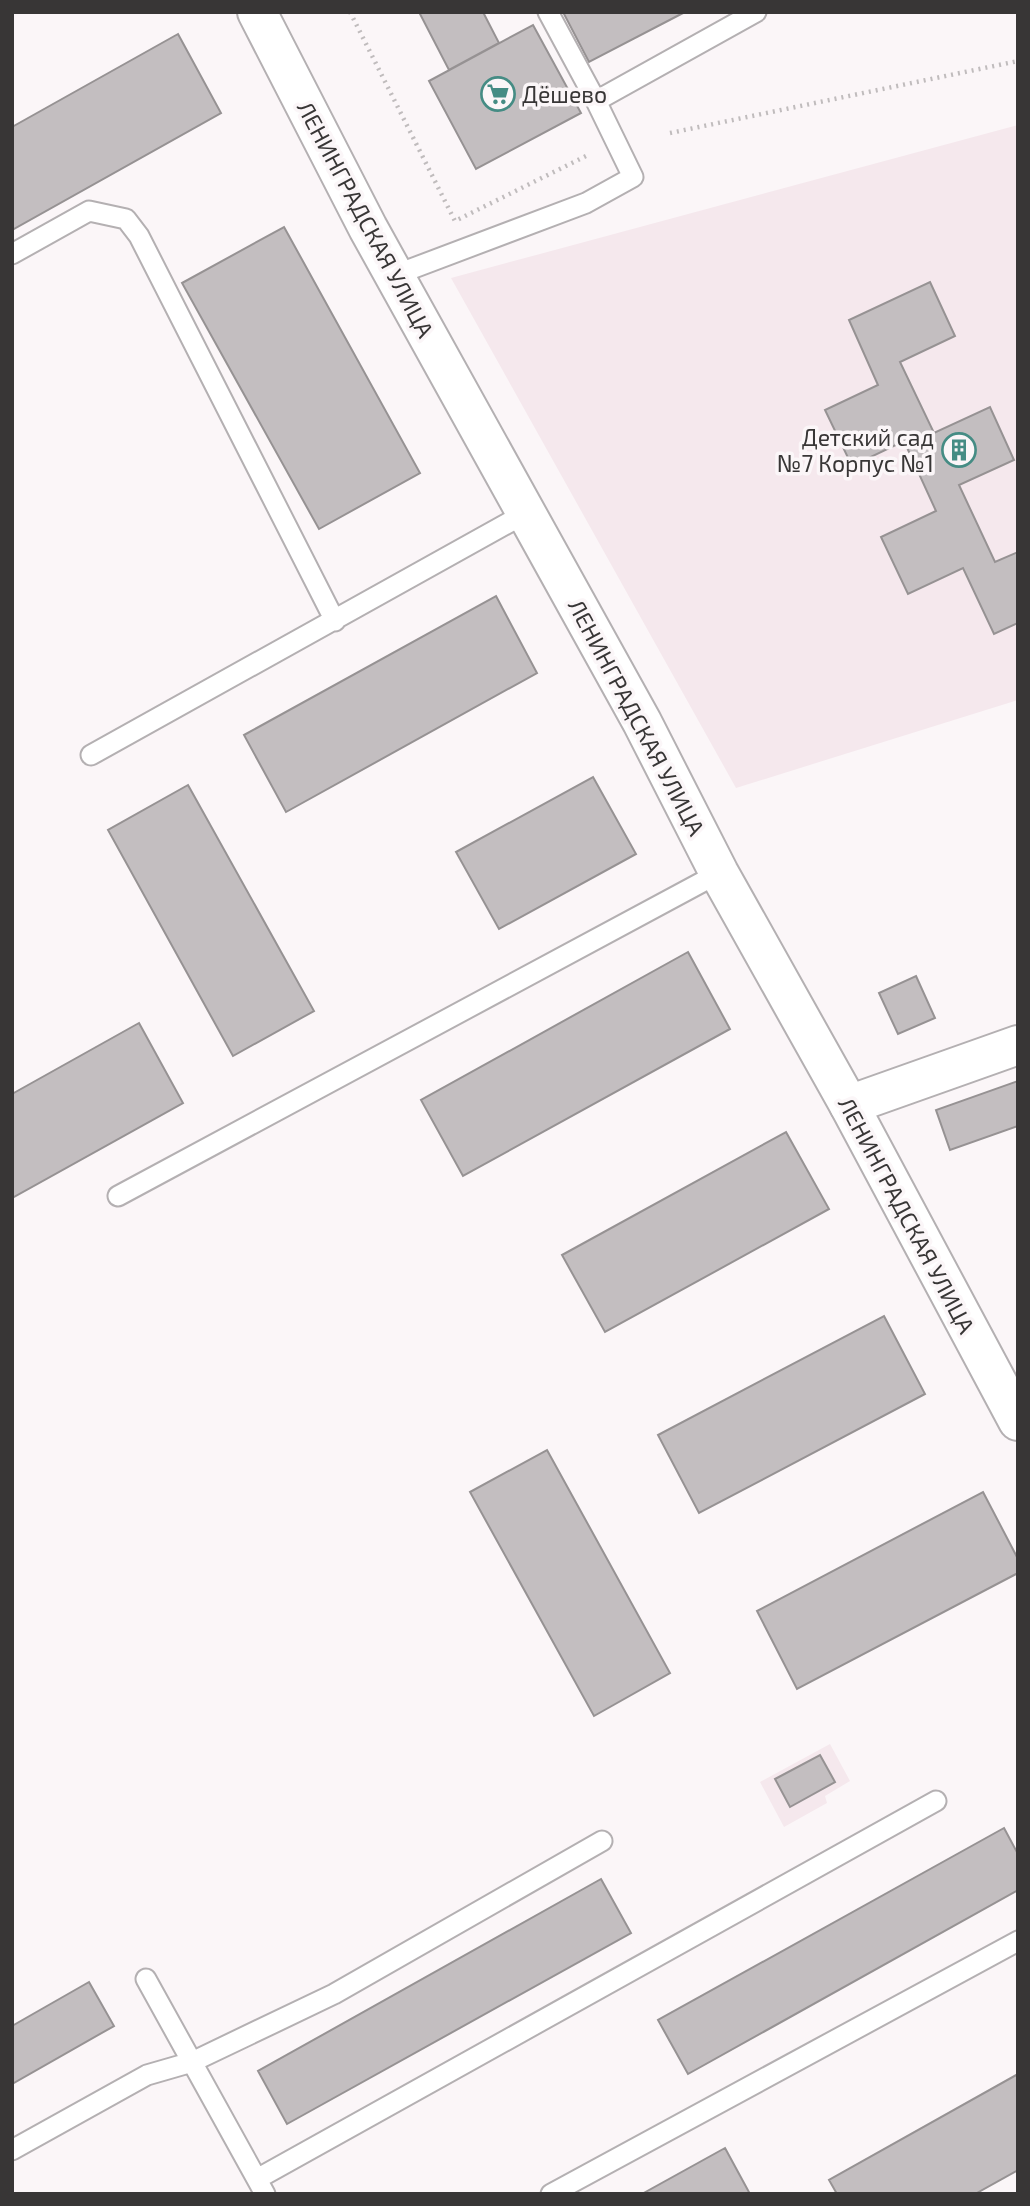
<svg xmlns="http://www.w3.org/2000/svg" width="1030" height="2206" viewBox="0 0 1030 2206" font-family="'Exo 2',sans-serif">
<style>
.built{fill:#f5e8ed}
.building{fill:#c3bec0;stroke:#969293;stroke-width:2}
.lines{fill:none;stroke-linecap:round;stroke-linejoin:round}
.lane-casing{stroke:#b4b0b2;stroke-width:23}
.street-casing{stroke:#b4b0b2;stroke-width:42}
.secondary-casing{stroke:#b4b0b2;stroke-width:42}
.path{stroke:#c0bcbd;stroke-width:4.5;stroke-dasharray:2 5;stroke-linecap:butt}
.lane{stroke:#fff;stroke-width:19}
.street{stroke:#fff;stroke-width:38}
.secondary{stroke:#fff;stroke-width:38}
.labels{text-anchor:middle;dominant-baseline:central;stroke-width:7;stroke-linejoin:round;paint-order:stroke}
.poi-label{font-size:23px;fill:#383636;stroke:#fbf6f8;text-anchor:start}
.street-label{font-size:23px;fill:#383636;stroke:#fbf6f8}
</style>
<rect width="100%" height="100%" fill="#fbf6f8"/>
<path class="built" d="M1018,125V700L736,788L451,278Z
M830,1744L850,1781L825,1796L827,1803L784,1827L760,1782Z"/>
<path class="building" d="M419,12H483L499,43L449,70Z
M563,12H685L589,62Z
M533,25L581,113L476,169L429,81Z
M178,34L221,113L12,230V127Z
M284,227L420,473L319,529L182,283Z
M930,282L955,336L900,362L934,433L990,407L1014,460L959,485L995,562L1018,552V623L994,634L963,568L908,594L881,537L936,511L904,441L852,466L825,410L878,385L849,320Z
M496,596L537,673L286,812L244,735Z
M593,777L636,854L499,929L456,852Z
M188,785L314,1011L233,1056L108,830Z
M688,952L730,1029L463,1176L421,1100Z
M916,976L935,1018L898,1034L879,993Z
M139,1023L183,1103L12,1198V1094Z
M1018,1081V1126L950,1150L936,1110Z
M786,1132L829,1209L605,1332L562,1255Z
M884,1316L925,1394L699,1513L658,1435Z
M547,1450L670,1673L594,1716L470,1492Z
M983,1492L1018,1559V1573L797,1689L757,1611Z
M820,1755L835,1782L790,1807L775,1779Z
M1004,1828L1018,1854V1890L688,2074L658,2020Z
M601,1879L631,1933L287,2124L258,2071Z
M89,1982L114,2026L12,2084V2026Z
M1018,2074V2170L975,2194H837L829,2180Z
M725,2148L750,2194H642Z"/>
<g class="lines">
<g class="lane-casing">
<path id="lane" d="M548,12L596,101
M12,254L89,211L126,219L139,236L335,621
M395,275L586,203L633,177L596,101L756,12
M91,755L526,513
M118,1196L719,873
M146,1979L265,2194
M12,2150L147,2075L192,2062L334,1994L602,1841
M257,2179L936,1801
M551,2194L1018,1941"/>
</g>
<g class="street-casing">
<path id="street" d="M849,1105L1018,1045"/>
</g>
<g class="secondary-casing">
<path id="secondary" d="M257,12L368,228L642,722L719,873L849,1105L1018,1421"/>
</g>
<path class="path" d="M350,12L455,221L586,156
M670,133L1018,61"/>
<use href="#lane" class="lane"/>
<use href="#street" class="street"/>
<use href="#secondary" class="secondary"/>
</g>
<defs>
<g id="supermarket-ring" transform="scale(1.75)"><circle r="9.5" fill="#fbf6f8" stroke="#458c84" stroke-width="1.5"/><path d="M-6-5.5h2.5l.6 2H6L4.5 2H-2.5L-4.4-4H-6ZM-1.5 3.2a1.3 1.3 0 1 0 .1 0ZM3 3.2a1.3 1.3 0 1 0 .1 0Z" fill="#458c84"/></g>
<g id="building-ring" transform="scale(1.75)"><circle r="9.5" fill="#fbf6f8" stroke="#458c84" stroke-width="1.5"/><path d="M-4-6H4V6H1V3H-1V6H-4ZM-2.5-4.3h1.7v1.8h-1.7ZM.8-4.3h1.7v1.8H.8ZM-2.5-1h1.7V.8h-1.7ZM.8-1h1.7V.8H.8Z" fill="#458c84"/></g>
</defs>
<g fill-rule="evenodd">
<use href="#supermarket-ring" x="498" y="94"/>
<use href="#building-ring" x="959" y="450"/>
</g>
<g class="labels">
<g class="poi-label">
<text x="522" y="94">Дёшево</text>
<text x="934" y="437" text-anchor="end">Детский сад<tspan x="934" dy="26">№7 Корпус №1</tspan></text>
</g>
<g class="street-label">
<text transform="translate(366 219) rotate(62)">ЛЕНИНГРАДСКАЯ УЛИЦА</text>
<text transform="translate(637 717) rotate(62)">ЛЕНИНГРАДСКАЯ УЛИЦА</text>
<text transform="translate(907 1215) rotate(62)">ЛЕНИНГРАДСКАЯ УЛИЦА</text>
</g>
</g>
<rect width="1030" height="2206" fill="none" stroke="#383636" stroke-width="28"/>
</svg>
